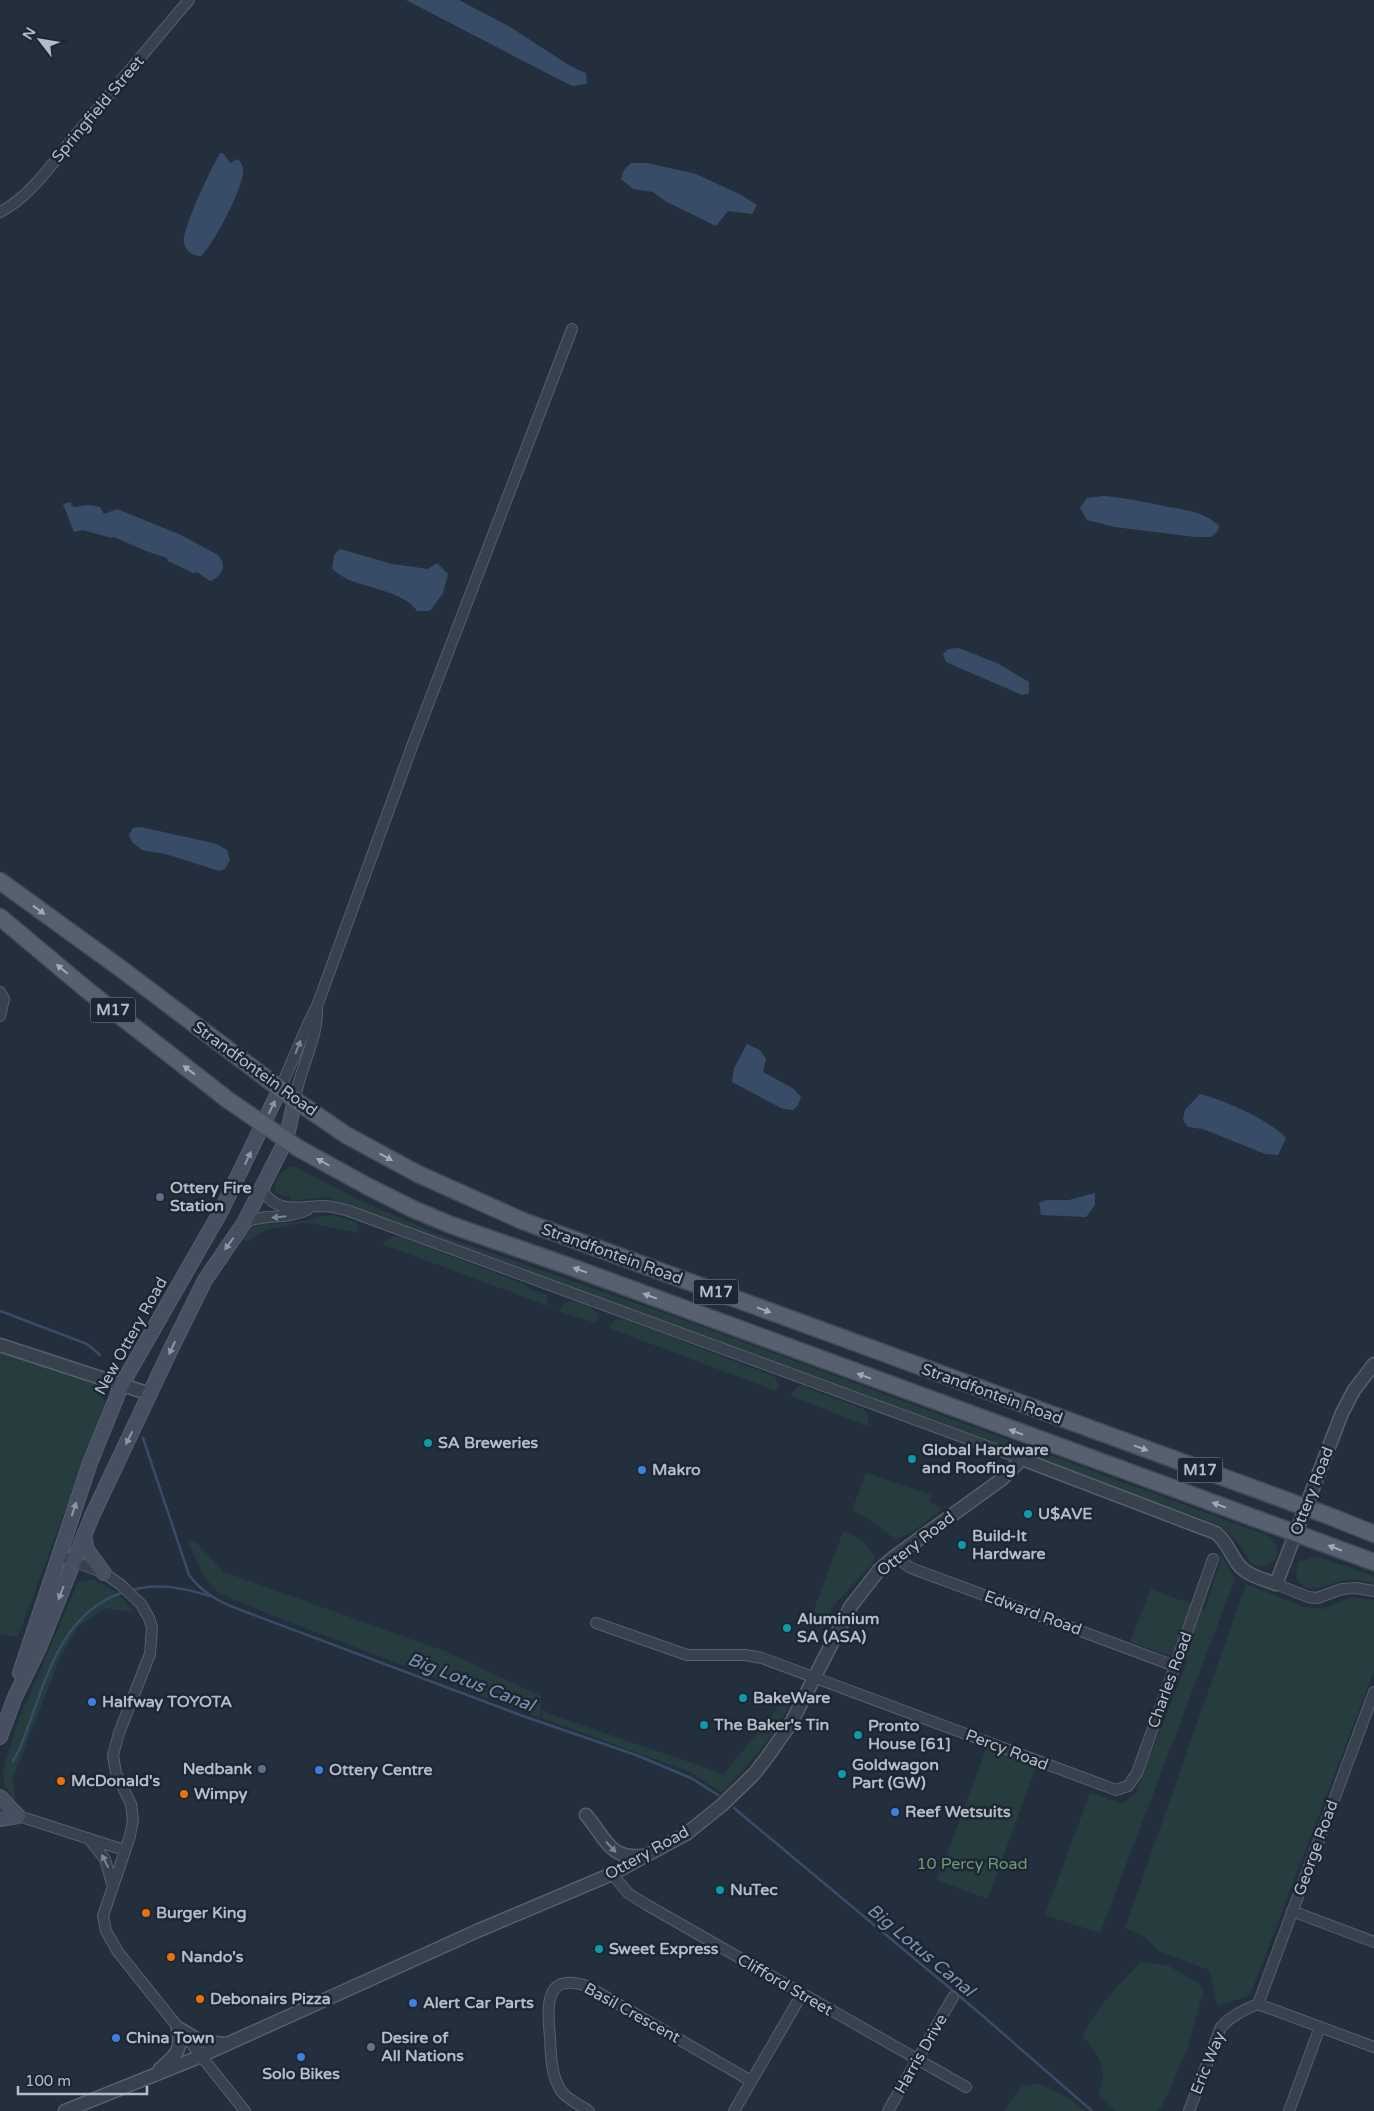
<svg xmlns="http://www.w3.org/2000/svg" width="1374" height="2111" viewBox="0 0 1374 2111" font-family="'Varela Round',sans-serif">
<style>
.green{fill:#263c3f}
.water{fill:#394c67}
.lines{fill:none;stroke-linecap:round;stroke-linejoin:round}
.stream{stroke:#394c67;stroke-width:2.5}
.minor-casing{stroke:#565f6c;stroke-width:12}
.tertiary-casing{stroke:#565f6c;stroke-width:15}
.secondary-casing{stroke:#565f6c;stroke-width:16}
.primary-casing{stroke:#414a57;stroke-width:19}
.minor{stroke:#38414e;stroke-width:10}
.tertiary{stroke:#38414e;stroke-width:12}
.secondary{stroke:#465061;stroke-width:14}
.primary{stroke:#56606e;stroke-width:16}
.oneway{fill:#a1aab7}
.oneway2{fill:#7c8592}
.oneway3{fill:#8e96a5}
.service-dot{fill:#5c6f8a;stroke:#1d2633;stroke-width:2}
.culture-dot{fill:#0f9aa8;stroke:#1d2633;stroke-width:2}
.shop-dot{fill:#3f7fe0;stroke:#1d2633;stroke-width:2}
.food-dot{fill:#e8710a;stroke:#1d2633;stroke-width:2}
.worship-dot{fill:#6b7280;stroke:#1d2633;stroke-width:2}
.labels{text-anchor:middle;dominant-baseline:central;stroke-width:5;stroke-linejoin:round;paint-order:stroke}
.shield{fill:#1d2633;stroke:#878f9c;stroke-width:1}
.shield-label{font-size:15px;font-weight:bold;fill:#b4bcc9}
.street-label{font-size:16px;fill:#b4bcc9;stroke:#1d2633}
.poi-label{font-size:16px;font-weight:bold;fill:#b4bcc9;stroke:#1d2633;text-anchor:start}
.park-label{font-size:16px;fill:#6b9a76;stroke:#1d2633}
.water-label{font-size:18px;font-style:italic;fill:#7c92b1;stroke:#1d2633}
</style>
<rect width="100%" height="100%" fill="#242f3e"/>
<path class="green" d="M294,1166L363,1202L437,1234L675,1317L1269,1536C1286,1551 1275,1570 1253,1565L1236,1540L1219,1525L1087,1477L326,1197L291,1201L290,1197L276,1193C271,1182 283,1168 294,1166Z
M333,1215L356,1222L359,1228L358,1233L315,1224L301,1223L268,1229L246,1242L242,1239L251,1228L262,1224L299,1222L322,1216Z
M393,1236L401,1237L524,1284L530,1289L547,1295L548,1306L382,1244Z
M570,1301C582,1302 594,1306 599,1317L596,1323L558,1311L564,1304Z
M618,1319L627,1320L763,1372L775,1377L779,1386L776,1391L609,1328L613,1321Z
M0,1351L94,1382L105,1403L18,1637L0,1634Z
M803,1385L815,1391L864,1409L868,1415V1422L872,1425L871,1427L790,1396L797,1387Z
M866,1473L931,1495L929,1501L943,1509L913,1531L896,1540L875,1523L852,1510Z
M843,1532C855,1534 870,1546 875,1557L872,1564L833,1606L828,1618L813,1612Z
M187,1540L195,1541L224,1572L447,1652L541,1696L540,1718L269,1614L219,1593L205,1578Z
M1220,1556H1222L1235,1579L1100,1933L1045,1915L1090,1793L1123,1803L1136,1792L1187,1661L1130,1642L1151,1589L1205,1609L1220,1563Z
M1315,1556L1374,1576V1584C1365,1581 1356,1579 1347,1580C1331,1581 1310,1598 1299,1581C1295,1576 1296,1568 1298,1562Z
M92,1579C110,1586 124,1596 133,1613L105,1608L77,1628L59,1660L13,1778L15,1801L5,1787L3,1771L17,1724L78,1582Z
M1246,1584L1304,1607L1323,1609L1351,1597L1374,1600V1671L1250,1995L1218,2006L1209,1970L1159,1951L1145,1937L1125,1928Z
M785,1698L791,1701C776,1736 747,1765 722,1793L692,1773L542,1718V1710L549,1714L724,1774Z
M987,1747L1036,1766L988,1899L937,1880Z
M1140,1962L1167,1965L1201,1985L1203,1992L1187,2050L1162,2106L1157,2111H1116L1098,2093C1110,2070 1097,2054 1083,2036C1096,2007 1119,1985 1140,1962Z
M1037,2084C1055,2089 1071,2099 1085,2111H1004L1022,2086Z"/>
<path class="water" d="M406,0H459L510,27L572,67L586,73L587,84L573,86L564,82Z
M220,153H223L230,163L238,159C242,164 244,167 243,173C242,190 213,245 201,256C193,256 186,252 184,243C181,230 212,167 220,153Z
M631,163H647L696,174L741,195L757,205L752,214L728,211L716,226L665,201L653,192L633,189L621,179L624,170Z
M1104,496C1126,498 1147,502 1169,507C1189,511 1203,511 1219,526L1218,531L1211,537H1195L1115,527L1087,520L1080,508L1087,498Z
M71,502V505L75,507L88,505L100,507L104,514L117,509L181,535L218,555C228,565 222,577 210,581L197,572L193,573L168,561L167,558L146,551L114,537L111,538L83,530L74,532L63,504Z
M340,549L392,564L428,569L437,563L448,574L443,593L430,611H417C408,594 367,587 349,580C343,577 337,573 332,569L334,555Z
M959,648L999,664L1029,682V693L1022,695L946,662L943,654L948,649Z
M141,827L217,844L227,850L230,860L225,869L219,871L166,854L142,850L132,842L129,835L133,828Z
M747,1044L760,1050L766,1059L763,1072L794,1089L801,1097L798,1105L793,1110L783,1109L732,1082L734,1068Z
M1200,1094C1224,1100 1270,1120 1286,1138L1278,1155L1265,1154L1203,1129L1188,1127L1183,1120L1185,1110Z
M1095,1193V1205L1086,1217L1041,1215L1039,1203L1046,1200H1069Z"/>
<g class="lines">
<path class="stream" d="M0,1311L87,1344L100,1355
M143,1438L189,1575C201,1592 219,1602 238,1609L523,1716L636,1755L691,1778L718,1795
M130,1591C156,1582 184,1588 210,1596
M13,1761L20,1748C44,1690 56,1614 124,1592
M734,1808L976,2010L1092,2111"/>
<g class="minor-casing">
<path id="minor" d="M0,212C31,197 57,157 79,131C116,87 152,43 189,0
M0,992L4,999L0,1016
M280,1089L308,1024L317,1006L414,741L572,329
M295,1100C299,1069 319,1037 317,1007
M261,1189C277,1214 297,1207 322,1206C331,1206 340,1208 349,1211L1022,1459
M244,1223C263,1213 287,1220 307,1210
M60,1556L104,1573L121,1585L141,1604L149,1618L152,1628L150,1654L119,1733L113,1755L116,1773L131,1804L133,1820L130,1836L103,1916L106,1931L118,1952L245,2111
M894,1557L911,1568L1175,1666
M1276,1584L1308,1597L1317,1598L1342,1589L1356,1588L1374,1591
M596,1623L687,1655H745L762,1658L1116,1790L1128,1786L1137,1773L1213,1559
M0,1810L124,1850
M88,1838L105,1859L112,1884
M612,1874L628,1893L647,1905L966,2087
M1292,1911L1374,1942
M1258,2004L1374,1692
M1258,2004L1374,2047
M589,2111C580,2105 568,2100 561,2091C551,2075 551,2056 550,2038C548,2010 542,1971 587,1986L751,2081
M734,2111L802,1994
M888,2111L953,1997
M1189,2111L1221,2027C1232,2015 1244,2010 1258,2004
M1289,2111L1320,2027"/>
</g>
<g class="tertiary-casing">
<path id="tertiary" d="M0,1345L150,1394
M586,1815C606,1838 608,1859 643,1856
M178,2028L200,2041L224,2044
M160,2069C176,2055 183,2050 178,2028
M65,2111L194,2059L477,1931L612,1874L686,1834L722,1805L754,1774L768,1756L791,1723L851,1606L879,1570L894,1557L1002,1479L1022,1459L1216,1533C1227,1542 1230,1553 1238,1564C1247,1576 1264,1579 1276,1584L1342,1413L1354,1390L1374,1364"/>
</g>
<g class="secondary-casing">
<path id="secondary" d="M84,1535L87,1550L104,1573
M20,1673L90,1463L122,1384L221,1211L280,1089
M0,1737L15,1697L39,1648L92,1516L169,1353L205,1280L244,1223L286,1140L295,1100
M0,1797L18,1816
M0,1819L18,1816"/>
</g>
<g class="primary-casing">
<path id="primary" d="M0,881L120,968L295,1100L346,1135L418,1174L523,1221L1332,1517L1374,1534
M0,917L87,990L228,1100L298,1148L369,1187L413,1209L451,1225L574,1268L1374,1562"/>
</g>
<use href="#minor" class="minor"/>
<use href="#tertiary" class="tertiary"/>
<use href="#secondary" class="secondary"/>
<use href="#primary" class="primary"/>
</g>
<defs><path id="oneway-solid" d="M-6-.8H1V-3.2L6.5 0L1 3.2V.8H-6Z" transform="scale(1.25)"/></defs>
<g class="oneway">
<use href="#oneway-solid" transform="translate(39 910) rotate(36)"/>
<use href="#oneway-solid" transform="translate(62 969) rotate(-140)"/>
<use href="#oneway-solid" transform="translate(189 1070) rotate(-142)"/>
<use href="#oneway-solid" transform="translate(386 1157) rotate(29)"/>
<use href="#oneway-solid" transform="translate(323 1162) rotate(-150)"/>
<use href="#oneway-solid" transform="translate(580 1270) rotate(-160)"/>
<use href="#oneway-solid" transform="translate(650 1296) rotate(-160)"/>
<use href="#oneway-solid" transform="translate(764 1310) rotate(20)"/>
<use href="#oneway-solid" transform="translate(864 1376) rotate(-160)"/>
<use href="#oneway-solid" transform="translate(1016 1432) rotate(-160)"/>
<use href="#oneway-solid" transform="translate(1141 1448) rotate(20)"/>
<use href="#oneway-solid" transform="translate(1219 1505) rotate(-160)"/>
<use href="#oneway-solid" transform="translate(1335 1548) rotate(-159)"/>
</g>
<g class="oneway2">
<use href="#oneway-solid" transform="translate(298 1047) rotate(-68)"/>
<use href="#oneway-solid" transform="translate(279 1217) rotate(174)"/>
<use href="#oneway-solid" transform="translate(611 1847) rotate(47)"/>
<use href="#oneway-solid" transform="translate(105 1861) rotate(-117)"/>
</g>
<g class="oneway3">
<use href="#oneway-solid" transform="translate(272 1107) rotate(-65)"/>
<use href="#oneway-solid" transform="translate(248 1158) rotate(-65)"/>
<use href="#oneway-solid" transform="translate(229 1244) rotate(126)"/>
<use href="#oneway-solid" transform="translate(172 1348) rotate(115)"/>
<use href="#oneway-solid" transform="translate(129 1438) rotate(117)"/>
<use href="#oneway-solid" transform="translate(74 1509) rotate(-71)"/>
<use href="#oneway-solid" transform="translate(61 1593) rotate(111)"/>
</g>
<g class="service-dot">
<circle cx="160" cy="1197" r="5"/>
<circle cx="262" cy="1769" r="5"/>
</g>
<g class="culture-dot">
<circle cx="428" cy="1443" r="5"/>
<circle cx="912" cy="1459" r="5"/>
<circle cx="1028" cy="1514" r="5"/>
<circle cx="962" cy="1545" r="5"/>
<circle cx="787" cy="1628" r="5"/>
<circle cx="743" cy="1698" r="5"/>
<circle cx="704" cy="1725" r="5"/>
<circle cx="858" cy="1735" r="5"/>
<circle cx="842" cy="1774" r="5"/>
<circle cx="720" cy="1890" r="5"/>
<circle cx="599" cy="1949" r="5"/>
</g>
<g class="shop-dot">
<circle cx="642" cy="1470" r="5"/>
<circle cx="92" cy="1702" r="5"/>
<circle cx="319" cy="1770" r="5"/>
<circle cx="895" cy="1812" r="5"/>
<circle cx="413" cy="2003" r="5"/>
<circle cx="116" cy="2038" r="5"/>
<circle cx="301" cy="2057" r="5"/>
</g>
<g class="food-dot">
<circle cx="61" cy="1781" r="5"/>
<circle cx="184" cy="1794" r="5"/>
<circle cx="146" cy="1913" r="5"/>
<circle cx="171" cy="1957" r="5"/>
<circle cx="200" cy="1999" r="5"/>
</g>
<circle class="worship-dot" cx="371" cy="2047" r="5"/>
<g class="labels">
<g class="shield">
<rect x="90.5" y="997.5" width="45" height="25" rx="4"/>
<rect x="693.5" y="1279.5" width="45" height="25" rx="4"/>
<rect x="1177.5" y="1457.5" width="45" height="25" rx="4"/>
</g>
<g class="shield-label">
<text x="113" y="1010">M17</text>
<text x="716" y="1292">M17</text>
<text x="1200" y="1470">M17</text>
</g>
<g class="street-label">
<text transform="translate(98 109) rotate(-50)">Springfield Street</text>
<text transform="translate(255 1069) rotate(36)">Strandfontein Road</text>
<text transform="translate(612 1254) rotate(20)">Strandfontein Road</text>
<text transform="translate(131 1336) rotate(-61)">New Ottery Road</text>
<text transform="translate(992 1394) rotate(20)">Strandfontein Road</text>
<text transform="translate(1312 1491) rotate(-69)">Ottery Road</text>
<text transform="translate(916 1544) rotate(-38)">Ottery Road</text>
<text transform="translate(1033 1613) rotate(20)">Edward Road</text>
<text transform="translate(1170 1680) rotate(-70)">Charles Road</text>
<text transform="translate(1007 1750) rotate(21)">Percy Road</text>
<text transform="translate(1316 1848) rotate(-70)">George Road</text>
<text transform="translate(647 1853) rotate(-29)">Ottery Road</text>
<text transform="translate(785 1985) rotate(30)">Clifford Street</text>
<text transform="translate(632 2013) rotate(29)">Basil Crescent</text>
<text transform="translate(921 2054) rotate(-60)">Harris Drive</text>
<text transform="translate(1208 2063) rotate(-68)">Eric Way</text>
</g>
<g class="poi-label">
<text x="170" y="1188">Ottery Fire<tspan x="170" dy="18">Station</tspan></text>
<text x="438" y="1443">SA Breweries</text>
<text x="922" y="1450">Global Hardware<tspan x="922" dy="18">and Roofing</tspan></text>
<text x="652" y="1470">Makro</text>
<text x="1038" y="1514">U$AVE</text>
<text x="972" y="1536">Build-It<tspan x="972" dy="18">Hardware</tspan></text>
<text x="797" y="1619">Aluminium<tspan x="797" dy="18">SA (ASA)</tspan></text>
<text x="753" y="1698">BakeWare</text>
<text x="102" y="1702">Halfway TOYOTA</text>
<text x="714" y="1725">The Baker's Tin</text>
<text x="868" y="1726">Pronto<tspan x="868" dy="18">House [61]</tspan></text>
<text x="852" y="1765">Goldwagon<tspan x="852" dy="18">Part (GW)</tspan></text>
<text x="252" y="1769" text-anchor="end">Nedbank</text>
<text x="329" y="1770">Ottery Centre</text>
<text x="71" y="1781">McDonald's</text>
<text x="194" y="1794">Wimpy</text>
<text x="905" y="1812">Reef Wetsuits</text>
<text x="730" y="1890">NuTec</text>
<text x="156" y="1913">Burger King</text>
<text x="609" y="1949">Sweet Express</text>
<text x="181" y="1957">Nando's</text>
<text x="210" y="1999">Debonairs Pizza</text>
<text x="423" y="2003">Alert Car Parts</text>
<text x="126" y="2038">China Town</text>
<text x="381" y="2038">Desire of<tspan x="381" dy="18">All Nations</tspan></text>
<text x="301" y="2074" text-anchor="middle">Solo Bikes</text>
</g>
<g class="park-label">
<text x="972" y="1864">10 Percy Road</text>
</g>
<g class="water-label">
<text transform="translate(471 1682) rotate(21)">Big Lotus Canal</text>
<text transform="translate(921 1950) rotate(40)">Big Lotus Canal</text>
</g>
</g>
<g transform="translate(40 40) rotate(301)" stroke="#1d2633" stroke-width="4" paint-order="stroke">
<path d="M0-4L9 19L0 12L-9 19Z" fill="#b4bcc9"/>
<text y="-8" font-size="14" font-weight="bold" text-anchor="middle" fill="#b4bcc9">N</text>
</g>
<path d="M18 2086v8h129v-8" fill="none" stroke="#b4bcc9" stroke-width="2.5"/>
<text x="25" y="2086" font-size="15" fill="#b4bcc9" stroke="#1d2633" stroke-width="4" paint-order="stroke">100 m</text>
</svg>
